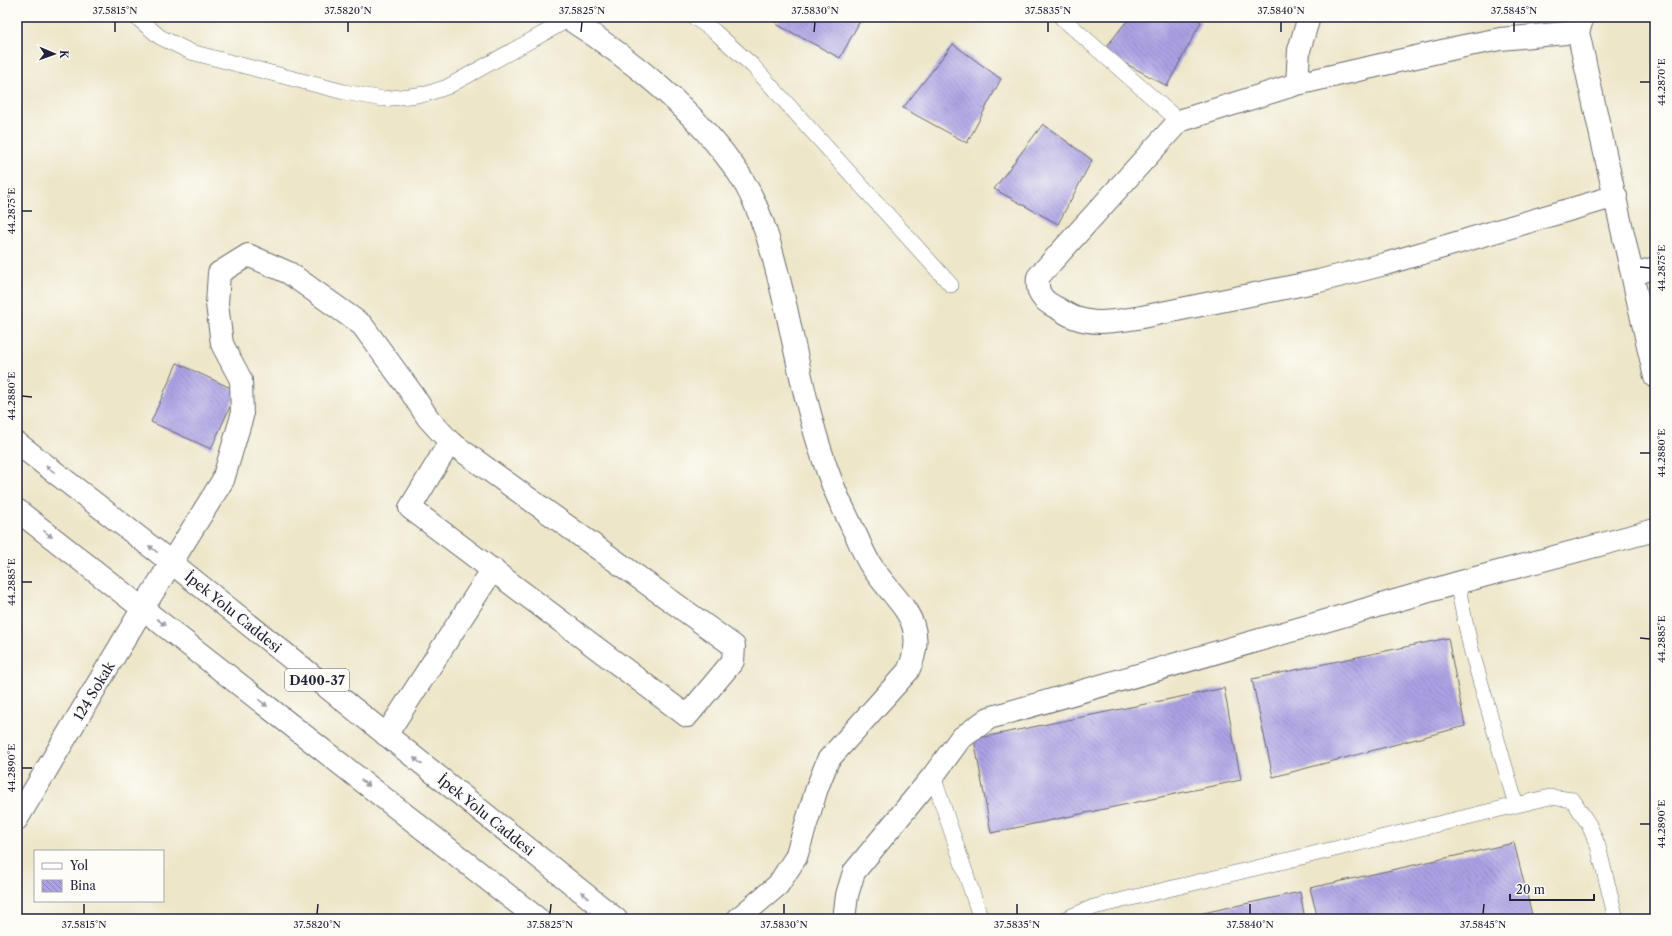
<svg xmlns="http://www.w3.org/2000/svg" width="1672" height="936" viewBox="0 0 1672 936" font-family="'Libre Caslon Text',serif">
<style>
.building{fill:url(#building-back-hatch)}
.lines{fill:none;stroke-linecap:round;stroke-linejoin:round}
.service-casing{stroke:#69676d;stroke-width:16}
.minor-casing{stroke:#69676d;stroke-width:24}
.trunk-casing{stroke:#69676d;stroke-width:24}
.service{stroke:#fff;stroke-width:15}
.minor{stroke:#fff;stroke-width:22}
.trunk{stroke:#fff;stroke-width:22}
.oneway{fill:#9c9ca7}
.ticks{fill:none;stroke:#22223b;stroke-width:1.5}
.labels{text-anchor:middle;dominant-baseline:central;stroke-width:3;stroke-linejoin:round;paint-order:stroke}
.shield{fill:#fdfcf7;stroke:#646373;stroke-width:1}
.shield-label{font-size:13px;font-weight:bold;fill:#22223b}
.street-label{font-size:14px;fill:#22223b;stroke:#fdfcf7}
.neatline{fill:none;stroke:#22223b;stroke-width:1.5}
.ticks-label{font-size:10px;text-anchor:middle;fill:#22223b}
</style>
<defs>
<pattern id="building-back-hatch" width="6" height="6" patternUnits="userSpaceOnUse"><rect width="6" height="6" fill="#aba1e4"/><path d="M-1 5l2 2M0 0l6 6M5-1l2 2" fill="none" stroke="#8b83ba"/></pattern>
</defs>
<rect width="100%" height="100%" fill="#fdfcf7"/>
<filter id="ink" filterUnits="userSpaceOnUse"><feTurbulence type="fractalNoise" baseFrequency=".025" numOctaves="2"/><feDisplacementMap in="SourceGraphic" scale="8" xChannelSelector="R" yChannelSelector="G"/><feConvolveMatrix kernelMatrix="1 2 1 2 8 2 1 2 1" color-interpolation-filters="sRGB"/></filter>
<filter id="wash" filterUnits="userSpaceOnUse"><feTurbulence type="fractalNoise" baseFrequency=".012" numOctaves="4" result="noise"/><feDisplacementMap in="SourceGraphic" scale="16" xChannelSelector="R" yChannelSelector="G"/><feGaussianBlur stdDeviation="0.9" result="paint"/><feColorMatrix in="noise" values="0 0 0 0 0 0 0 0 0 0 0 0 0 0 0 0 0 1.4 0 .05"/><feComposite in="paint" operator="in"/></filter>
<g filter="url(#wash)">
<rect width="100%" height="100%" fill="#ede6c9"/>
<g id="blocks">
<path class="building" d="M781,17H862L840,58L776,24Z
M1130,17H1195L1201,22L1167,86L1103,51Z
M953,44L1001,79L967,143L903,108Z
M1043,124L1092,160L1058,224L994,189Z
M177,363L237,391L211,449L151,422Z
M1448,638L1465,726L1273,777L1252,679Z
M1224,688L1241,780L991,833L974,739Z
M1514,843L1533,919H1318L1310,888Z
M1300,892L1305,919H1180V918Z"/>
</g>
</g>
<g filter="url(#ink)">
<use href="#blocks" fill-opacity="0" stroke="#69676d" stroke-width="1"/>
<g class="lines">
<g class="service-casing">
<path id="service" d="M136,17L160,37L191,52L344,92L383,99L426,94L447,87L573,17
M694,17L714,31L753,66L951,285
M1061,17L1179,121
M1457,583L1471,649L1516,805
M933,776L981,919
M1065,919L1094,907L1550,797L1573,800L1589,825L1598,846L1616,919"/>
</g>
<g class="minor-casing">
<path id="minor" d="M1583,17L1578,32L1655,377
M569,19C630,58 698,113 739,174C765,214 775,263 786,308C799,367 810,427 832,483C838,499 846,514 853,529C859,540 863,553 870,564C894,602 932,620 908,671L828,760L817,788L796,857L778,885L738,919
M1578,32L1500,39L1464,46L1297,84L1179,121L1038,277C1036,294 1043,301 1057,308C1063,311 1069,316 1076,318C1094,325 1118,321 1137,318L1319,281L1385,264L1616,196
M1297,84L1299,50L1309,17
M1633,274L1655,268
M386,735L493,569
M17,819L143,608L223,480L242,416L241,380L222,344L217,304L219,273L248,255L289,273L362,325L411,392L428,418L450,442L734,646L733,661L687,716L410,508L450,442
M844,919L847,895L854,872L933,776L960,739L989,718L1457,583L1655,530"/>
</g>
<g class="trunk-casing">
<path id="trunk" d="M17,443L172,563L616,919
M17,510L538,919"/>
</g>
<use href="#service" class="service"/>
<use href="#minor" class="minor"/>
<use href="#trunk" class="trunk"/>
</g>
<defs><path id="oneway-solid" d="M-6-.8H1V-3.2L6.5 0L1 3.2V.8H-6Z"/></defs>
<g class="oneway">
<use href="#oneway-solid" transform="translate(50 469) rotate(-142)"/>
<use href="#oneway-solid" transform="translate(48 534) rotate(38)"/>
<use href="#oneway-solid" transform="translate(153 549) rotate(-142)"/>
<use href="#oneway-solid" transform="translate(161 622) rotate(38)"/>
<use href="#oneway-solid" transform="translate(263 703) rotate(38)"/>
<use href="#oneway-solid" transform="translate(418 761) rotate(-141)"/>
<use href="#oneway-solid" transform="translate(365 783) rotate(38)"/>
<use href="#oneway-solid" transform="translate(585 895) rotate(-141)"/>
</g>
</g>
<path class="ticks" d="M115,32V22M348,32V22M581,32L582,22M814,32L815,22M1048,32V22M1281,32V22M1514,32V22M1640,82H1650M22,211H32M1640,267L1650,268M22,396L32,397M1640,453H1650M22,582H32M1640,638L1650,639M22,768H32M1640,824H1650M84,914V904M317,914L318,904M550,914L551,904M784,914V904M1017,914V904M1250,914V904M1483,914L1484,904"/>
<g class="labels">
<rect class="shield" x="285" y="669" width="64" height="22" rx="3"/>
<g class="shield-label">
<text x="317" y="680">D400-37</text>
</g>
<g class="street-label">
<text transform="translate(233 612) rotate(39)">İpek Yolu Caddesi</text>
<text transform="translate(94 691) rotate(-59)">124 Sokak</text>
<text transform="translate(486 815) rotate(39)">İpek Yolu Caddesi</text>
</g>
</g>
<rect width="1672" height="936" fill="none" stroke="#fdfcf7" stroke-width="44"/>
<rect x="34" y="850" width="130" height="52" fill="#fdfcf7" stroke="#a5a5ac"/>
<rect x="42" y="863" width="20" height="6" fill="#ffffff" stroke="#a5a5ac"/>
<text x="70" y="870" font-size="12" fill="#22223b">Yol</text>
<rect x="42" y="880" width="20" height="12" fill="url(#building-back-hatch)" stroke="#a5a5ac"/>
<text x="70" y="890" font-size="12" fill="#22223b">Bina</text>
<g transform="translate(54 54) rotate(92)" stroke="#fdfcf7" stroke-width="3" paint-order="stroke">
<path d="M0-3L7 15L0 10L-7 15Z" fill="#22223b"/>
<text y="-6" font-size="11" font-weight="bold" text-anchor="middle" fill="#22223b">K</text>
</g>
<path d="M1510 894v6h84v-6" fill="none" stroke="#22223b" stroke-width="2"/>
<text x="1516" y="894" font-size="12" fill="#22223b" stroke="#fdfcf7" stroke-width="3" paint-order="stroke">20 m</text>
<rect x="22" y="22" width="1628" height="892" class="neatline"/>
<g class="ticks-label">
<text x="115" y="14">37.5815°N</text>
<text x="348" y="14">37.5820°N</text>
<text x="582" y="14">37.5825°N</text>
<text x="815" y="14">37.5830°N</text>
<text x="1048" y="14">37.5835°N</text>
<text x="1281" y="14">37.5840°N</text>
<text x="1514" y="14">37.5845°N</text>
<text transform="translate(1661 82) rotate(-90)" y="4">44.2870°E</text>
<text transform="translate(11 211) rotate(-90)" y="4">44.2875°E</text>
<text transform="translate(1661 268) rotate(-90)" y="4">44.2875°E</text>
<text transform="translate(11 396) rotate(-90)" y="4">44.2880°E</text>
<text transform="translate(1661 453) rotate(-90)" y="4">44.2880°E</text>
<text transform="translate(11 582) rotate(-90)" y="4">44.2885°E</text>
<text transform="translate(1661 639) rotate(-90)" y="4">44.2885°E</text>
<text transform="translate(11 768) rotate(-90)" y="4">44.2890°E</text>
<text transform="translate(1661 824) rotate(-90)" y="4">44.2890°E</text>
<text x="84" y="928">37.5815°N</text>
<text x="317" y="928">37.5820°N</text>
<text x="550" y="928">37.5825°N</text>
<text x="784" y="928">37.5830°N</text>
<text x="1017" y="928">37.5835°N</text>
<text x="1250" y="928">37.5840°N</text>
<text x="1483" y="928">37.5845°N</text>
</g>
</svg>
